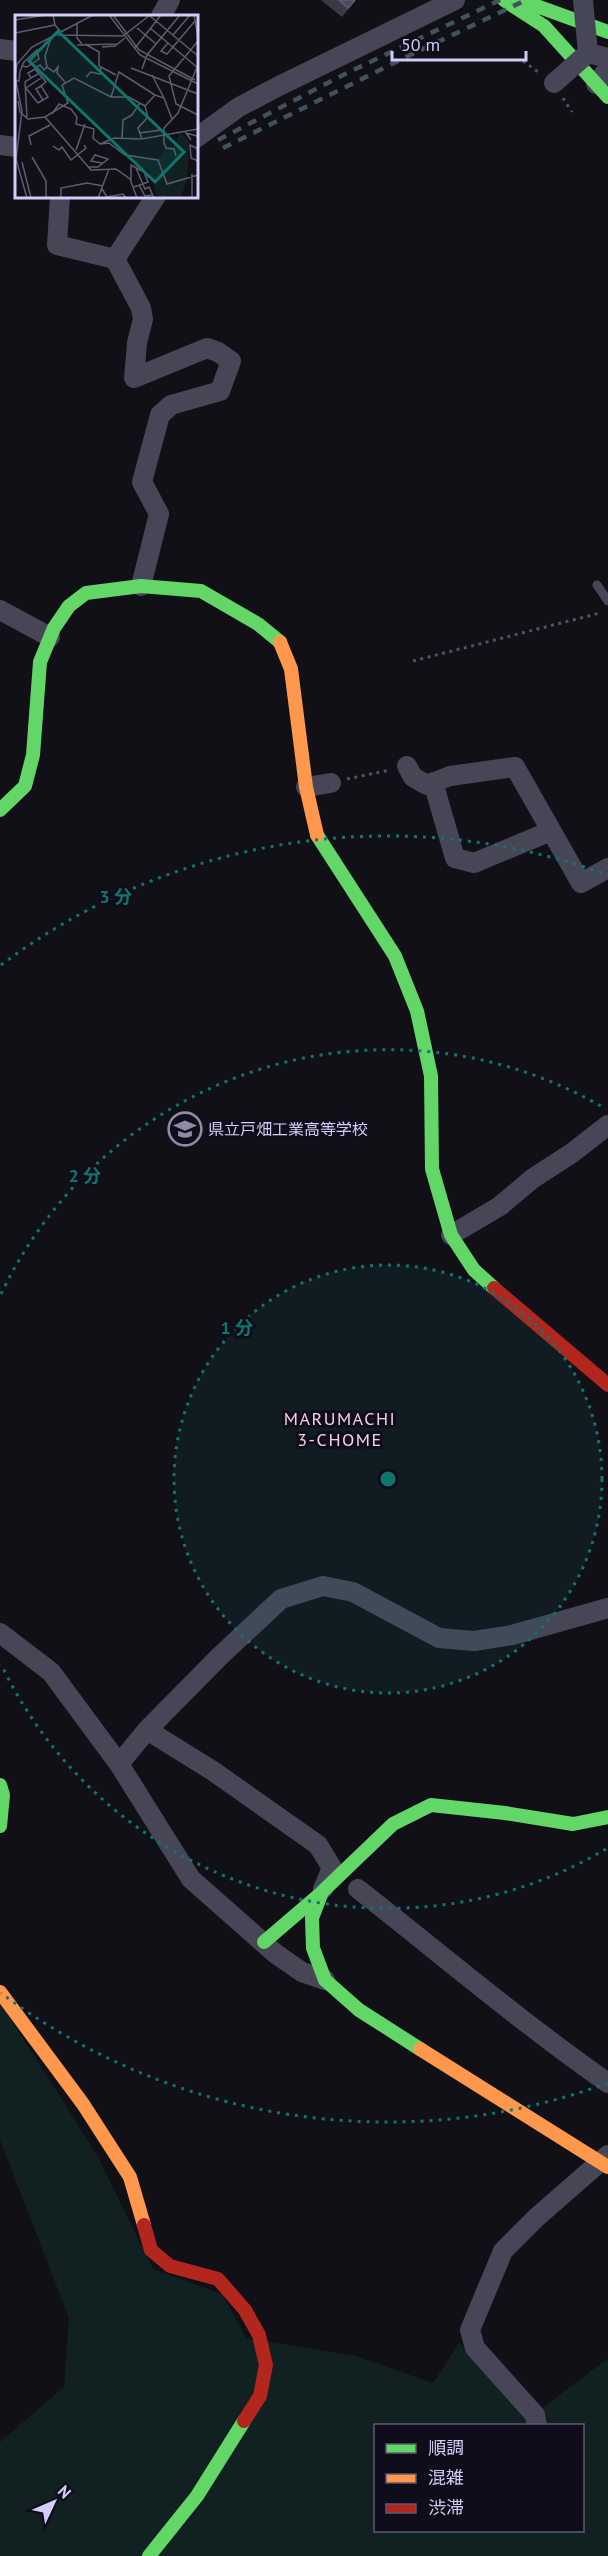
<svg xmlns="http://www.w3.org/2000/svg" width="608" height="2556" viewBox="0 0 608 2556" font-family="'PT Sans','Noto Sans JP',sans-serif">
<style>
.green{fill:#112021;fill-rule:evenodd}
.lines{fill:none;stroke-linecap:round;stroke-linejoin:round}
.path{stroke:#4a555e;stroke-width:3;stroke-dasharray:3 4.5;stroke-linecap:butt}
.lane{stroke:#474657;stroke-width:9}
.street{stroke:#474657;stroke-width:20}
.fast{stroke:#63d668;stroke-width:14}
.slow{stroke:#ff974d;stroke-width:14}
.jam{stroke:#b3261e;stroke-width:14}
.rail{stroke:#41515d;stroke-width:4.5;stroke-dasharray:9 8;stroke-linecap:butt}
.street-bridge{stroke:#474657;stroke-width:20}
.wall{fill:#3a3946}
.building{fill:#4b4959;stroke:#605e72;stroke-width:1.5}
.ring{fill:none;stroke:#0f766e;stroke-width:3;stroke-dasharray:3 6}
.labels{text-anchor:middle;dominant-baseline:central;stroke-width:6;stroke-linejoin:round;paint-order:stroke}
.poi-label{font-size:16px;fill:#d1cdf8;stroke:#0f0d1a;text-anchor:start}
.neighbourhood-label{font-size:18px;letter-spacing:1.5px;fill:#f8cfea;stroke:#0f0d1a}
.inset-road{fill:none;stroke:#5e5c71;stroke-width:1.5}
.view{fill:#0f766e;fill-opacity:0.15;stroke:#0f766e;stroke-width:3}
.inset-edge{fill:none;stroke:#d1cdf8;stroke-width:3}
.centre{fill:#0f766e;stroke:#0f0d1a;stroke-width:3}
.ring-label{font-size:18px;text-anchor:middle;font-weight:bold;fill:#0f766e;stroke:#0f0d1a;stroke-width:6;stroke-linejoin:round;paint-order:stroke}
</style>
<rect width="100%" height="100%" fill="#111017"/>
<path class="green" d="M0,2002L97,2155L153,2269L222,2294L246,2338L356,2356L433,2383L459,2343L528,2419L608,2358V2556H0V2442L64,2387L69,2318L0,2140ZM376,2426H582V2530H376Z"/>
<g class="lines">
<path class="path" d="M523,61L541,74
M563,98L572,112
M413,661L600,613
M347,779L390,770"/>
<path class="lane" d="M597,585L608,601"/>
<path class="street" d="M161,16L170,0
M0,49L16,51
M596,84L608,69
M196,138L239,107L279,86L455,0
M0,145L16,147
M60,196L57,245L115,259L141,308L143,319L137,343L134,378L207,348L218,352L231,361L220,391L171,405L160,415L142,482L159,514L141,586
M115,259L156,196
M0,610L50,637
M407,766L413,777L427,785L450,776L515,767L581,883L608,868
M433,782L455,858L474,863L551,831
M306,787L331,783
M451,1235L500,1206L532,1179L572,1153L608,1125
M0,1633L51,1672L119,1764L191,1879L276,1954L302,1972L325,1980
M147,1730L213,1771L318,1845L332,1868L323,1889
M119,1764L147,1730L219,1657L281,1599L323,1586L353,1592L439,1638L474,1641L512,1635L608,1608
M358,1889C441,1954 522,2023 608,2083
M537,2426L535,2415L475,2348L470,2330L503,2251L537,2217L608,2155"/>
<path class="fast" d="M504,0L544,26L608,97
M520,0L608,32
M0,810L25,786L33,755L40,662L54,628L69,606L86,593L141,586L201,591L258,624L280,642
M317,835L395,956L417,1011L431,1076L432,1169L451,1235L474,1270L494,1288
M0,1785L3,1795L0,1826
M264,1942L320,1894
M420,2049L359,2010L325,1980L313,1948L312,1918L322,1892L393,1824L431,1805L505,1813L573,1824L608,1817
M149,2556L197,2496L244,2421"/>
<path class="slow" d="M280,642L291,669L306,787L317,835
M0,1992L83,2104L130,2177L144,2225
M420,2049L608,2167"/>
<path class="jam" d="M494,1288L608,1385
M144,2225L151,2250L170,2266L218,2279L245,2310L259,2335L266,2365L260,2396L244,2421"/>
<path class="rail" d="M218,140L343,75L500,0
M223,148L404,58L526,0"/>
<path class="street-bridge" d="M583,0L588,53L608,58
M554,83L588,53"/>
</g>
<path class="wall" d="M321,0H356L342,17Z"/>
<path class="building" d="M339,0H355L348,8Z"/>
<circle cx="388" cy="1479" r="214" fill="#0f766e" fill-opacity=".12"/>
<g class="ring">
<circle cx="388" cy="1479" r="214"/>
<path d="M606 1849A429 429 0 0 1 1 1664M1 1294A429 429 0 0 1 606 1109"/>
<path d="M608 2083A643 643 0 0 1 1 1993M1 965A643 643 0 0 1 608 875"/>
</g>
<defs>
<g id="school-ring" transform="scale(1.725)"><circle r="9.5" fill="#0f0d1a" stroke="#8e8ba9" stroke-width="1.5"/><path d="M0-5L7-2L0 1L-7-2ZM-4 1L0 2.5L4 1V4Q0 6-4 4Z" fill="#8e8ba9"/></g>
</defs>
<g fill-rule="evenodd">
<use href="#school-ring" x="185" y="1129"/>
</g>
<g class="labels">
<g class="poi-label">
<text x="208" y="1129">県立戸畑工業高等学校</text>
</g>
<g class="neighbourhood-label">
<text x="340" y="1418">MARUMACHI<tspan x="340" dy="21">3-CHOME</tspan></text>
</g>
</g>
<g transform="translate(15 15)">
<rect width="183" height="183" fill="#111017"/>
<path d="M165,117L174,126L172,166L165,183H143L134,156L108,142L141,145L151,134H158Z" fill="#112021"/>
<path class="inset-road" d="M38,0L40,10L46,17M94,0L125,40L183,69M98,0L124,35L180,65M179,0L183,22M135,1L183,41M0,5L31,0M62,9V23L67,29M122,13L141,29M135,13L183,53M0,18L40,10M42,20L108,21L135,0M158,20L175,0M36,23L30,41L32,52L39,57L43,52L42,58L50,67M183,26L154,61L161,89L183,100M153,28L146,36L152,39L180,6M70,29L84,37V51L101,60M62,30L103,29M87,32L100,31L110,23M120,33L146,0M116,53L183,79M20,54L13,58L16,63L23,59M127,54L132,40L165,0M137,60L149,83M71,62L76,57L85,59L86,52M1,66H4L5,57L7,51L9,47L22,35L24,44L12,52L7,51M26,71L21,74L28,85M11,73L23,88L33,82L26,71L31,67L20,54L25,50L29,55L32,52M11,73L26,63M96,82L104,57L140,80M3,86L5,97L13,104L30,102L53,88L47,70L59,63L96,82H114L130,91L133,102L123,113L127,124L183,114M130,91L140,80L149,83L157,104M37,99L44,89L56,94L62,102L61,109L79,114L78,123L85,129M12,102L10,67L16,63M30,102L76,155L101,154L115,164L122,183M124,118L147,115M107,124L108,105L117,100L125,88M176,125L171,118L182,121M85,129L94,128L110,140L143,145L152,169L183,160M85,129L99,123L126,124M16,130L14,121L35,110M38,131L44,135L47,132L56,145L71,133L69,130M183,134L175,130L176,143L183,146M61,135L70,109M161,141L159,134L151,133L149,128V113L163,98L183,50M17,142L31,166V183M7,147L16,183M73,152H83L93,144L80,140L76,146L87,148M121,153L130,174L134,172L139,183M116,165V150L129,157L133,167L119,172M124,170L130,181L137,180M87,174L92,182L108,179L111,183M12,183L1,144L7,96L0,62L2,49L17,32L78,0M46,183V173L72,168L88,171M83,183L94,154M177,183V159"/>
<path class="view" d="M43,16L169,137L140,167L14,46Z"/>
<rect width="183" height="183" class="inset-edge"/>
</g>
<circle cx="388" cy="1479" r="9" class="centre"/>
<g class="ring-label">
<text x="116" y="903">3 分</text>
<text x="85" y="1182">2 分</text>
<text x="237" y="1334">1 分</text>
</g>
<rect x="374" y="2424" width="210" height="108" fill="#0f0d1a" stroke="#5d5a73" stroke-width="1.5"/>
<rect x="386" y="2444" width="30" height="9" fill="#63d668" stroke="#5d5a73" stroke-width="1.5"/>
<text x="428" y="2454" font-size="18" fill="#d1cdf8">順調</text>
<rect x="386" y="2474" width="30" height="9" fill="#ff974d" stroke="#5d5a73" stroke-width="1.5"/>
<text x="428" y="2484" font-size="18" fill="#d1cdf8">混雑</text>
<rect x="386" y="2504" width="30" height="9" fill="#b3261e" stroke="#5d5a73" stroke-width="1.5"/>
<text x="428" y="2514" font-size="18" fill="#d1cdf8">渋滞</text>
<g transform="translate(54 2502) rotate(46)" stroke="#0f0d1a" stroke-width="4.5" paint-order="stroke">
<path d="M0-4.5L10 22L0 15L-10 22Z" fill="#d1cdf8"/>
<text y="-9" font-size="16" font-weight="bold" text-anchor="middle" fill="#d1cdf8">N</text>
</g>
<path d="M392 51v9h134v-9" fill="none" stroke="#d1cdf8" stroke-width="3"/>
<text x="401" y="51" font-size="18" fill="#d1cdf8" stroke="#0f0d1a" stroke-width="4.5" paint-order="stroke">50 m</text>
</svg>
